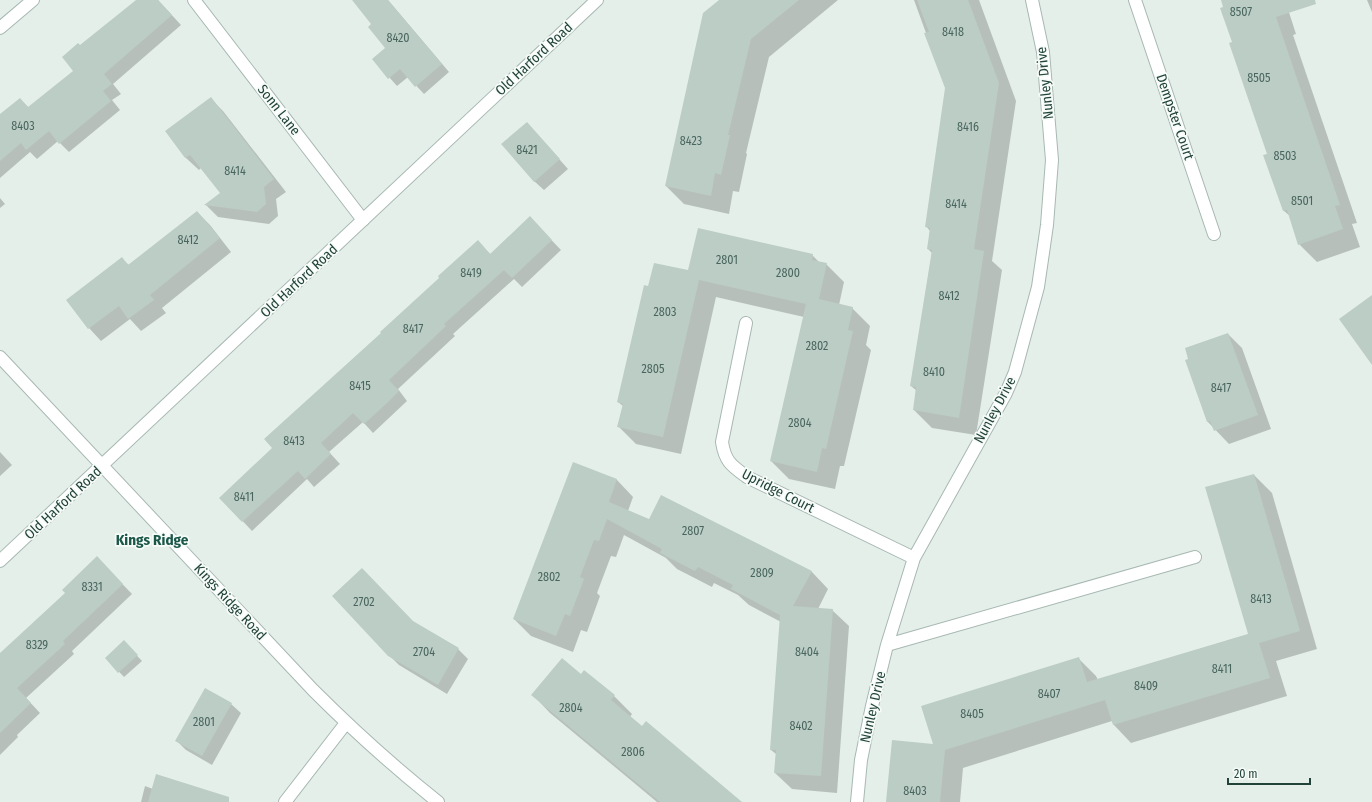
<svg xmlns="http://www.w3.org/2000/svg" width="1372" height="802" viewBox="0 0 1372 802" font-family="'Fira Sans Condensed',sans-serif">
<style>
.shadow{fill:#0003}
.building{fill:#bccdc6}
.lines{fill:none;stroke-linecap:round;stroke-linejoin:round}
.minor-casing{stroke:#a7b8b2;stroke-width:14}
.tertiary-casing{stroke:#a7b8b2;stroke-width:14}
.minor{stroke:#fff;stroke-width:12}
.tertiary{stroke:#fff;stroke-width:12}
.labels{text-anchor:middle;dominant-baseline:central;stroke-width:3.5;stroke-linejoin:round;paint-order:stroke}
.number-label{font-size:12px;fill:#48665d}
.street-label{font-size:14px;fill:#22433a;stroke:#f6fbf8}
.neighbourhood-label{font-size:15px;font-weight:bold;fill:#1b5749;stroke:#f6fbf8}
</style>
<rect width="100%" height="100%" fill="#e5efea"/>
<path class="shadow" d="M138,0H158L181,25L113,84L121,94L112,100L120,110L69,152L58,141L37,159L30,152L0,178V116L20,99L29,108L75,71L80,47Z
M354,0H388L449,72L424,94L408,77L397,86L373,59L386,48L373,24Z
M720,0H838L769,57L746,153L747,154L739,192L733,191L729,214L684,204L666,186Z
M914,0H979L1016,101L992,261L1002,270L976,435L932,428L914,410L917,391L911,386L932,253L928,249L930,231L926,226L946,88Z
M1222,0H1285L1296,34L1293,35L1357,223L1352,224L1360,247L1317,262L1299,244L1290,216L1284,211L1265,155L1268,154L1233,43Z
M1367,0H1372V12Z
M211,99L223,111L286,192L276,199L278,216L269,224L218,217L206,205L221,193L201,168L199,170L186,158L167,131Z
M536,133L568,169L544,190L534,181Z
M0,198L5,204L0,208Z
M197,212L210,225L231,252L162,308L166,313L141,331L130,319L101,341L89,328L122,259L129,265Z
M539,227L561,250L522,287L514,279L453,334L455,336L398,389L407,401L373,433L363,422L329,452L340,464L314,487L307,479L252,531L221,498L274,448L383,333L478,241L491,255Z
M812,255L820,263L826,264L844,282L839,305L852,308L870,326L866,345L871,350L844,466H840L835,489L789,479L771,461L804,317L716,297L681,454L636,444L618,426L623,406L618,402L649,287L689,272Z
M1228,334L1242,348L1271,429L1229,444L1207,421Z
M0,452L12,465L0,476Z
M574,464L617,480L633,497L628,511L650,521L661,497L812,572L828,589L818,609L832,610L849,626L837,793L792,789L775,773L776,754L771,750L781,622L749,605L738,595L714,583L712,587L677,569L666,558L624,535L616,557L611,556L597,593L600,596L587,632L581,630L573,652L531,636L514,619Z
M1254,475L1272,493L1317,649L1276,661L1287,696L1131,743L1114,725L1112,721L963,768L960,802H887L934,745L1078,658L1096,676L1098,680L1249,634Z
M106,567L132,594L72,651L74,654L26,698L40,713L17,735L18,737L0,755V654Z
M413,623L458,649L468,659L447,694L399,665L389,655Z
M124,642L142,661L124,677L106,658Z
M581,675L614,696L632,714L630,717L740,802H657L550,713L533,695Z
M231,704L241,713L212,765L186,750L176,740Z
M145,786L153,789L215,802H141Z"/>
<path class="building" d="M136,0H158L172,15L104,74L112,84L103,91L111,101L59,144L49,131L26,150L21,143L0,161V114L20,98L28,107L73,71L62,57L78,43L80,45Z
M352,0H388L442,64L415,87L400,69L388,79L372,59L385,48L368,27L371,24Z
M719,0H799L751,39L728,135H730L721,175L715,173L711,196L665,186L703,13Z
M917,0H968L999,83L974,249L984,251L959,418L913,410L916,387L910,386L932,250L927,249L930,228L925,227L945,88L924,33L929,32Z
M1221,0H1315L1316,4L1276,17L1340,205L1335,206L1343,229L1298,245L1287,210L1283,211L1263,155L1267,154L1229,43L1232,42L1220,8L1223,7Z
M211,97L274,179L264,187L266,204L257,212L204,205L220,193L190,155L185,158L165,131Z
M527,122L560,159L534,182L501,144Z
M197,211L220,238L150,295L154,300L128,319L119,306L88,329L66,300L122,257L128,265Z
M530,216L552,240L512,278L504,270L444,324L446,326L389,380L399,391L387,403L364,424L353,413L321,443L331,454L305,479L298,471L242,522L219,498L272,448L264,439L381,333L380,332L439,278L438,276L478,240L490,254Z
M698,228L813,254L812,260L827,263L819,299L853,307L848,330L853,331L826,449L822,448L817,472L770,461L806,304L699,280L663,437L617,427L623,404L617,402L644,285L648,286L654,263L688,270Z
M1372,295V365L1339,319Z
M1228,333L1258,415L1214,431L1210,421L1207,422L1185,360L1188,359L1185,348Z
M573,462L617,479L609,502L649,519L661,495L812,571L793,606L833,609L821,776L774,773L776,750H770L780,615L731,589L733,585L698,567L695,571L660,553L662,549L607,519L599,541L594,540L580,577L584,579L570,616L565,614L556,636L513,619Z
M1254,474L1300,631L1259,643L1270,678L1113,725L1105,700L945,750L940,802H886L892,740L933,744L921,706L1079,657L1087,682L1248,634L1205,487Z
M97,556L123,584L63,641L65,644L17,688L31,703L0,733V653L65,593L62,590Z
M362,568L413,621L459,648L438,685L388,656L332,596Z
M124,640L138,655L118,673L105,658Z
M562,658L581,674L584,670L615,695L611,700L642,726L646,721L742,802H660L531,695Z
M205,688L232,703L202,756L175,741Z
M156,774L229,797V802H148Z"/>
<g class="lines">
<g class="minor-casing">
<path id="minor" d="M194,0L363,220
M1135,0L1214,234
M0,28L33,0
M746,323L722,442C725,462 732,466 747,477L914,558
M0,357L313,690C353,730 394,767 438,802
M887,645L1195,557
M285,802L346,723
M857,802L861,760L872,706L887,645L914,558L1006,393L1015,372L1038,287L1047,225L1052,160L1043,52L1032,0"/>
</g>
<g class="tertiary-casing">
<path id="tertiary" d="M0,561L597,0"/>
</g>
<use href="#minor" class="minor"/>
<use href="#tertiary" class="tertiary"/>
</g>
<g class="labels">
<g class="number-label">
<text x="1241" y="12">8507</text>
<text x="953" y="32">8418</text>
<text x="398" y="38">8420</text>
<text x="1259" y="78">8505</text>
<text x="23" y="126">8403</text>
<text x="968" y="127">8416</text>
<text x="691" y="141">8423</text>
<text x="527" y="150">8421</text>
<text x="1285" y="156">8503</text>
<text x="235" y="171">8414</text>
<text x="1302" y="201">8501</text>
<text x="956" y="204">8414</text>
<text x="188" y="240">8412</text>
<text x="727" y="260">2801</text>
<text x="471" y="273">8419</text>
<text x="788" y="273">2800</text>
<text x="949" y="296">8412</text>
<text x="665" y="312">2803</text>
<text x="413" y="329">8417</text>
<text x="817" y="346">2802</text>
<text x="653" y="369">2805</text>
<text x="934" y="372">8410</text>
<text x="360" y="386">8415</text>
<text x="1221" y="388">8417</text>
<text x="800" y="423">2804</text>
<text x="294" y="441">8413</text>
<text x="244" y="497">8411</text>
<text x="693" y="531">2807</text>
<text x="762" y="573">2809</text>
<text x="549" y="577">2802</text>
<text x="92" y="587">8331</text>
<text x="1261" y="599">8413</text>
<text x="364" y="602">2702</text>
<text x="37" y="645">8329</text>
<text x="424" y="652">2704</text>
<text x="807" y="652">8404</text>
<text x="1222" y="669">8411</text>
<text x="1146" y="686">8409</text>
<text x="1049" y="694">8407</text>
<text x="571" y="708">2804</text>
<text x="972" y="714">8405</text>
<text x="204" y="722">2801</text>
<text x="801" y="726">8402</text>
<text x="633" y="752">2806</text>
<text x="915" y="791">8403</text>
</g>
<g class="street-label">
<text transform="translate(534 59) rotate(-43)">Old Harford Road</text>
<text transform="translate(1045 83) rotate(-96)">Nunley Drive</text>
<text transform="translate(279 110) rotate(52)">Sonn Lane</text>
<text transform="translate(1175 117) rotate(71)">Dempster Court</text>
<text transform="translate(299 281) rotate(-43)">Old Harford Road</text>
<text transform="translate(995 410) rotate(-62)">Nunley Drive</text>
<text transform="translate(778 491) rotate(27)">Upridge Court</text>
<text transform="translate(63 503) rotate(-43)">Old Harford Road</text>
<text transform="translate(230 602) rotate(47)">Kings Ridge Road</text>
<text transform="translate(873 707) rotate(-77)">Nunley Drive</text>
</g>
<g class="neighbourhood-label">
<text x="152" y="540">Kings Ridge</text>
</g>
</g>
<path d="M1228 778v6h82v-6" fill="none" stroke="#22433a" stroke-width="2"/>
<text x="1234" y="778" font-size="12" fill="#22433a" stroke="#f6fbf8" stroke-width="3" paint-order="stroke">20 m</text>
</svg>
